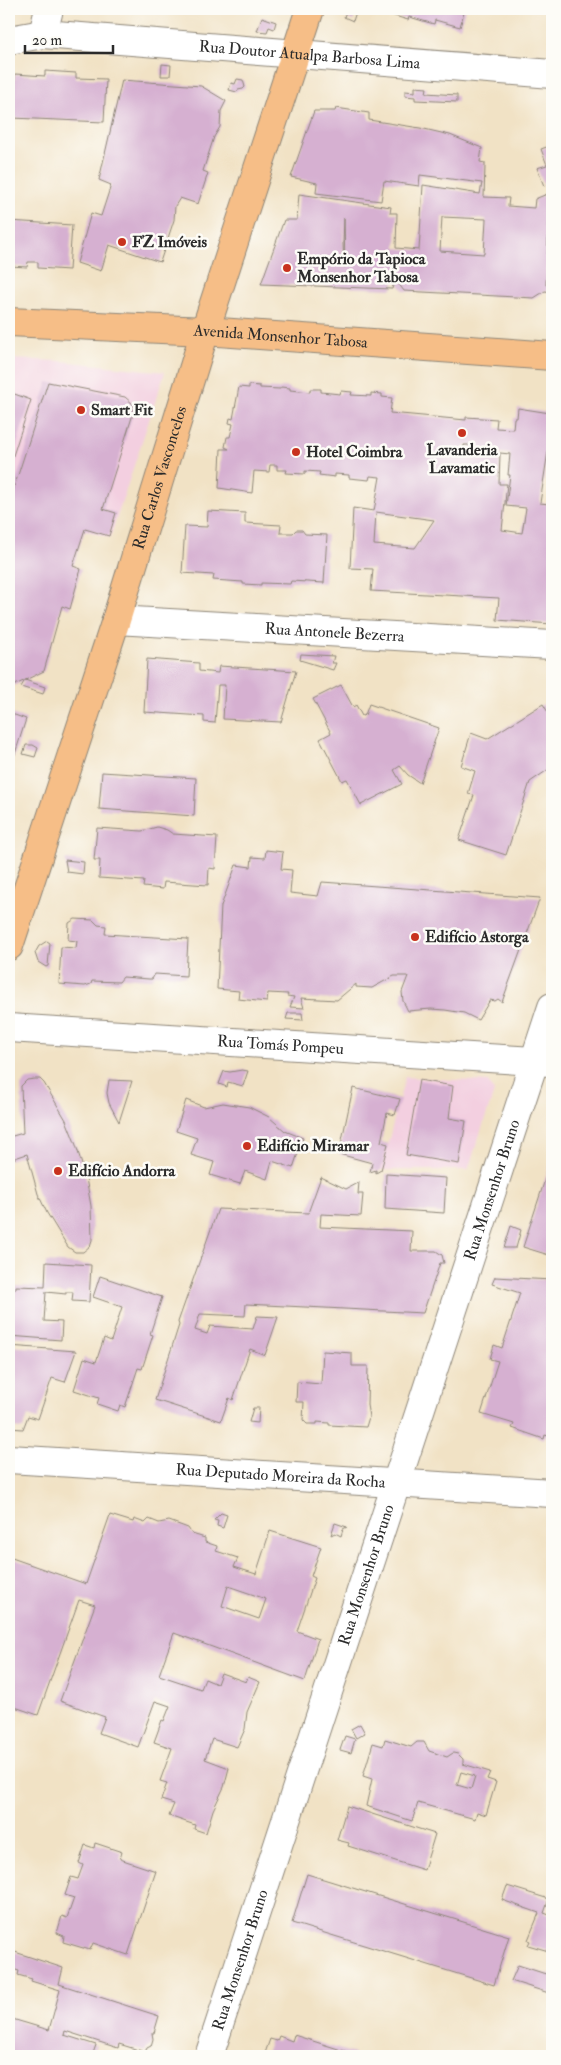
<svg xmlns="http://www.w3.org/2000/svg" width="561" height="2065" viewBox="0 0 561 2065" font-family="'IM FELL Double Pica',serif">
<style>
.built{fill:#f3cfe0}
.building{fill:#d6b0d1;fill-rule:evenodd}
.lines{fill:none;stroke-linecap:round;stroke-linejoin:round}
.minor-casing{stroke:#8e8678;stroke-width:30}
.major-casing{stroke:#8e8678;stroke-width:30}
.minor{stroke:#fff;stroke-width:28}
.major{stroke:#f6be87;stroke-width:28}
.poi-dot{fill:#c8321e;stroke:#fdfcf7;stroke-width:2}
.labels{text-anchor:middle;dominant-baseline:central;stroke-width:5;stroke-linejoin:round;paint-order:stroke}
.street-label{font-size:16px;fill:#2b2b2b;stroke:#fdfcf7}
.poi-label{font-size:16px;font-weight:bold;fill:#2b2b2b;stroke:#fdfcf7;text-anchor:start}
</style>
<rect width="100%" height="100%" fill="#fdfcf7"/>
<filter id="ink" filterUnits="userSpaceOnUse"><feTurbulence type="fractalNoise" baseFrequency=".02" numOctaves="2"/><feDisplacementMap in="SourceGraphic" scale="10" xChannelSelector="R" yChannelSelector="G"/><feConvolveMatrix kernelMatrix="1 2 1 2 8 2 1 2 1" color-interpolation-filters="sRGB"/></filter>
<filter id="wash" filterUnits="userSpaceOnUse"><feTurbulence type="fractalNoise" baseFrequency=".0096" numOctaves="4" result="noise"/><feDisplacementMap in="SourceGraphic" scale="20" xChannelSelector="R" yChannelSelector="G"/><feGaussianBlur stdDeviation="1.12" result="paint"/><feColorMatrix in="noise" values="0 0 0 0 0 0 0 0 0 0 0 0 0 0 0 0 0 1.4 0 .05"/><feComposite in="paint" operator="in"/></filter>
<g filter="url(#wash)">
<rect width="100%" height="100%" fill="#f1e2c5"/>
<path class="built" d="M9,359L60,361L165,372L110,538L9,507Z
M405,1077L488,1082L494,1092L468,1170H381Z"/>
<g id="blocks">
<path class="building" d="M347,9L356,12L353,21L344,17Z
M379,9H465L460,27L435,20L434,24L409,17L408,20L378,11Z
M262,17L276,22L274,29L269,27L267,32L257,31Z
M162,64L171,65L170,76H161Z
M45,71L76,73V78L106,79L104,122L12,118L15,74L45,76Z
M237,79L243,80L245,87L243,89L238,90L237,92L229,90L231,83L235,84Z
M122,80L201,86L226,101L221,111L220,127L214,137L203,171L208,173L198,204L180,198L175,206L174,220L160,262L109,245L101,271L77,263L91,213L101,216L111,185L99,180Z
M415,87L427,88L426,93L457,95V102L415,100V97L405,96V91L415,92Z
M336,108L369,113V120L420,128L450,135L482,148L480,162L485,163V166L484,197L509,198L508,206L534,208L535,199L552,192V217L549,209L546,285H552V292L545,291L534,298L404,291L395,279L392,289L261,284L284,220H297L299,194L391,207L390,213H397L396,248L419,250L423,185L480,194L482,183L420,175L419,186L384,181L381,201L316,193L317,183L291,177L314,111H335ZM442,217L486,219L484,254L440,251ZM344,218L345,267H344L343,244Z
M552,145V183L544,186L537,168L547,165L541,149Z
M9,221L72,225L69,270L38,268V262H28L27,267L9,266Z
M48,382L125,397L133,404V414L103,509L116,513L109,536L85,529L73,566L81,569L70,609L62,606L44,671L9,688V503Z
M249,385L260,386V388L280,389L281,387L290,388V390L310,392V389H321V392L340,394L341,391L352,392L351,395L371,396V393L382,394V397L392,398L390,413L466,420V417L497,419L496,428L513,429L514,418H517L518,408L550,413L547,431L551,432L540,503L549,504L552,490V624L497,620L499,598L371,591L373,569L350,568L353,508L374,511L380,477L370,476L369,480L349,478V475L335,474V477L319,475L320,472L305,471V474L286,473L287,470H277V465H270L269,472L254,471L252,493L219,488L221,449H229L225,447L227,437H230L233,424L229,423L230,418L233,419L239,387L249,388ZM464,445H470V450H464ZM500,453L510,454L508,475H510L506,506L526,508L522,533L502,530L507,484H499ZM376,512L434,520L415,548L374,545Z
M9,392L31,400L9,468Z
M208,511L245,513V523L281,525L280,533H293L296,530H302L305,534L327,535L324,583L291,581L290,584L261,583V585L243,584V582L213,580L214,575L182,573L185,526L207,527Z
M301,654L334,656L332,663H336L333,670L300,660Z
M147,659L199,663V671L218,673L219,666L296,671L281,722L223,719L225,685H218L215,723L204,722V716L144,712Z
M25,680L45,687L43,694L21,687Z
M341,685L353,707L356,705L362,716L365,715L369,704L439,728L420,783L408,775L400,766L394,770L402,784L361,805L347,779L342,781L320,739L331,733L313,699Z
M543,704L552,719V767L530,782L506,855L459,840L474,795L468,794L475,771L461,766L471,733L487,739Z
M9,713L26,719L14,757L9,755Z
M26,745H33L38,748L35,757L23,754Z
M102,772L196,778L194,816L99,809Z
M157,827L167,830L173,834L217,837L215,869L209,868L208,885L164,882L163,889L143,887L144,881L99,878L100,860H94L97,828L142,831Z
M266,850L283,852L281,869L292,870L290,893L318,896L322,882L540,898L502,1002L498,999L495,1001L490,1000L478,1020L464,1013L445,1010L431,1009L408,1011L403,1001L402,992L408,976H394L372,988L356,987V984L337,1000L301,998L304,1008L290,1007L294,997L287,996L288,994L268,993L267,1002L238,999L239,991L217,989L221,906L236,865L251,867L252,857L265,858Z
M65,860L84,862L83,874L67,872Z
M75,919L93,920L98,925L106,926L105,934L188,939L186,976L155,974L152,979H149L123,977L119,982L92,981L91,984L85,986L59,984L61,947L76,948L77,941L68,940L69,923Z
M47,941L50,943L48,966L46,967L38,962L35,953L39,946Z
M288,1013H302L303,1020L286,1019Z
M12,1066L10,1087H9V1067Z
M242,1070L248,1071L243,1086L228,1082L227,1087L219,1084L224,1071L230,1072Z
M35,1079H40L44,1083L66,1120L76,1145L86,1178L91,1206L92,1240L90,1246L83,1252H75L68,1247L47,1213L38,1194L27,1154L9,1160V1137L23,1133L21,1086L27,1080Z
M109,1080L132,1081L119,1122L109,1103L107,1093Z
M419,1080L453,1086L449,1118L466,1121L459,1164L406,1155Z
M353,1088L400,1099L395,1115L387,1113L381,1142L388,1144L381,1170L376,1173V1170L370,1172L372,1163L339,1154Z
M186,1100L204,1107L223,1103L249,1107L269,1117L285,1131L303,1138L293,1168L272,1161L267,1179L245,1171L240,1184L210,1175L214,1162L191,1155L197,1138L176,1131Z
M552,1158V1256L523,1247Z
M386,1174L446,1178L444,1213L385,1209Z
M321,1177L346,1189L359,1182L358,1194H363L361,1216L321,1214L320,1227L412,1231L411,1251H436L442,1255L444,1263H440L423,1313L246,1304L245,1316L200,1314L195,1330L207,1334L210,1326L253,1329L257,1316L278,1317L265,1355L250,1349L233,1400L229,1398L221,1421L155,1400L179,1325L178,1322L218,1209L308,1213Z
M511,1226L521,1230L516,1248H504Z
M46,1262L91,1265L89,1302L72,1301L73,1292H66V1294L46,1292L44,1321L62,1322L61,1340L9,1336V1289H16V1286L45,1287Z
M100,1276L162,1297L150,1334L153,1335L142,1369L138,1368L125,1407L120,1405L118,1411L97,1404L99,1398L74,1390L84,1358L96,1362L104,1338L111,1341L122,1307L93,1297Z
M495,1277L552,1280V1422L548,1436L545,1435L544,1439L512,1428L514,1424L511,1423L481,1414L498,1361L490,1359L494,1345L502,1348L520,1293L492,1284Z
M9,1346L76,1351L65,1382L52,1378L38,1419L28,1416L23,1429L9,1428V1397L12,1379L9,1378Z
M323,1351L352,1353V1366H368L367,1405L369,1417L366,1427L329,1425V1423L317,1422V1424H307L303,1420L304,1402H296L297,1382L321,1384Z
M253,1408H259L258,1423L249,1422Z
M221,1513L227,1515L223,1528L217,1526L218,1521L214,1520Z
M110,1515L133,1522L134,1519L145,1523L149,1519L159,1523L169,1521L188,1528L192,1534L205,1538V1542L217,1546L216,1551L238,1558L234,1567L256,1574L270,1531L321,1547L311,1576L315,1578L297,1631L318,1639L305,1681L174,1633L159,1675L201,1689L205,1679L217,1684L221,1673L246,1682L248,1677L260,1682L247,1712L245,1729L237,1747L212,1739L205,1759L229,1768L224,1787L213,1810L206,1833L194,1829L195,1825L169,1816L174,1804L161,1800L167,1783L160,1781L172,1748L154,1742L162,1720L164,1721L170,1706L155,1701L138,1747L99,1733L105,1717L60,1701L95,1605L79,1600L38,1715L9,1705V1557L86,1584ZM228,1586L266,1599L259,1619L222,1606Z
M335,1523L347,1527L343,1529L341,1536L335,1533L331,1535Z
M360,1724L365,1733L356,1738L351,1729Z
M345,1736L355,1739L351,1753L340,1750Z
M385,1739L411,1747L417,1742H424L429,1751L447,1757L453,1753L458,1754L463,1759V1764L490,1772L487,1779L496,1782L486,1815L477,1812L475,1819L418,1803L412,1821L366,1806L372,1779L363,1776L373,1743L383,1746ZM461,1772L475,1776L471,1789L457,1785Z
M347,1806L435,1834L424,1870L348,1846L349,1843L337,1840Z
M95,1843L122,1852L120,1859L156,1871L128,1955L93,1943L90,1950L63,1942L64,1936L57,1933L62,1916L67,1918L74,1898L65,1895L71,1877L78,1879L83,1865L79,1863L85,1845L94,1848Z
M307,1874L509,1936L494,1985L292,1923Z
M507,1886L549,1899L544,1913L552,1916V1952L528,1945L530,1941L528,1940L539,1913L502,1900Z
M9,1950L63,1968L59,1984L159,2016L154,2033H152L153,2039L151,2046L147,2048L145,2052L119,2044L118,2048L65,2031L64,2035L96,2045L92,2056H9V2018L49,2030L60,1990L31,1981L32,1979L18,1975L19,1971L9,1968Z
M518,1965L552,1976V1994L511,1981Z
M294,2035L354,2054V2056H264L270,2039L277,2041L279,2036L292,2041Z"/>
</g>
</g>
<g filter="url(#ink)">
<use href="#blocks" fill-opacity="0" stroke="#8e8678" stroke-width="1"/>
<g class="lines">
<g class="minor-casing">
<g id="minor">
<path d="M43,34L49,9"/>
<path id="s1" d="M9,40L43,34L552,74"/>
<path id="s2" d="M116,620L552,645"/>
<path id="s3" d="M9,1028L551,1062"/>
<path id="s4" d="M9,1459L552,1493"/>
<path id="s5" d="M209,2056L552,1007"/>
</g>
</g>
<g class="major-casing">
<g id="major">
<path id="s6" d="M9,322L205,331L552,356"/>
<path id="s7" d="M9,946L116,620L205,331L310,9"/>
</g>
</g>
<use href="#minor" class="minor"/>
<use href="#major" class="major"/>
</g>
</g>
<g class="poi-dot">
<circle cx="122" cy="242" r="5"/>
<circle cx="287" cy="268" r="5"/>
<circle cx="81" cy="410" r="5"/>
<circle cx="462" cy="433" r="5"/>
<circle cx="296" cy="452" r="5"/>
<circle cx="415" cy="937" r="5"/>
<circle cx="247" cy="1146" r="5"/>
<circle cx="58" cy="1171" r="5"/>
</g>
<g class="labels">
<g class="street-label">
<text stroke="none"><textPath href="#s1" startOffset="302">Rua Doutor Atualpa Barbosa Lima</textPath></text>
<text stroke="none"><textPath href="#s6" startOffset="272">Avenida Monsenhor Tabosa</textPath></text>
<text stroke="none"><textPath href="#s7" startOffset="492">Rua Carlos Vasconcelos</textPath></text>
<text stroke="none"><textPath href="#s2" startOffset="219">Rua Antonele Bezerra</textPath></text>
<text stroke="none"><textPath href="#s3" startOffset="272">Rua Tomás Pompeu</textPath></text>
<text stroke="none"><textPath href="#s5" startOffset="911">Rua Monsenhor Bruno</textPath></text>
<text stroke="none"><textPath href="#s4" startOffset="272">Rua Deputado Moreira da Rocha</textPath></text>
<text stroke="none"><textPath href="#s5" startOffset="506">Rua Monsenhor Bruno</textPath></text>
<text stroke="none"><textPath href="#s5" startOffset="101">Rua Monsenhor Bruno</textPath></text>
</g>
<g class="poi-label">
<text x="132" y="242">FZ Imóveis</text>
<text x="297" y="259">Empório da Tapioca<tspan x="297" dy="18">Monsenhor Tabosa</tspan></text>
<text x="91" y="410">Smart Fit</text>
<text x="462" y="450" text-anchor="middle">Lavanderia<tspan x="462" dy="18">Lavamatic</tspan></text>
<text x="306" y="452">Hotel Coimbra</text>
<text x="425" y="937">Edifício Astorga</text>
<text x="257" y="1146">Edifício Miramar</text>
<text x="68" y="1171">Edifício Andorra</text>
</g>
</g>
<rect width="561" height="2065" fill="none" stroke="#fdfcf7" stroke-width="30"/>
<path d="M25 45v8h88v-8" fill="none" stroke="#2b2b2b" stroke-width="2.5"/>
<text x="32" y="45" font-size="15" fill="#2b2b2b" stroke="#fdfcf7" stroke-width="4" paint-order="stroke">20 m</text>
</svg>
